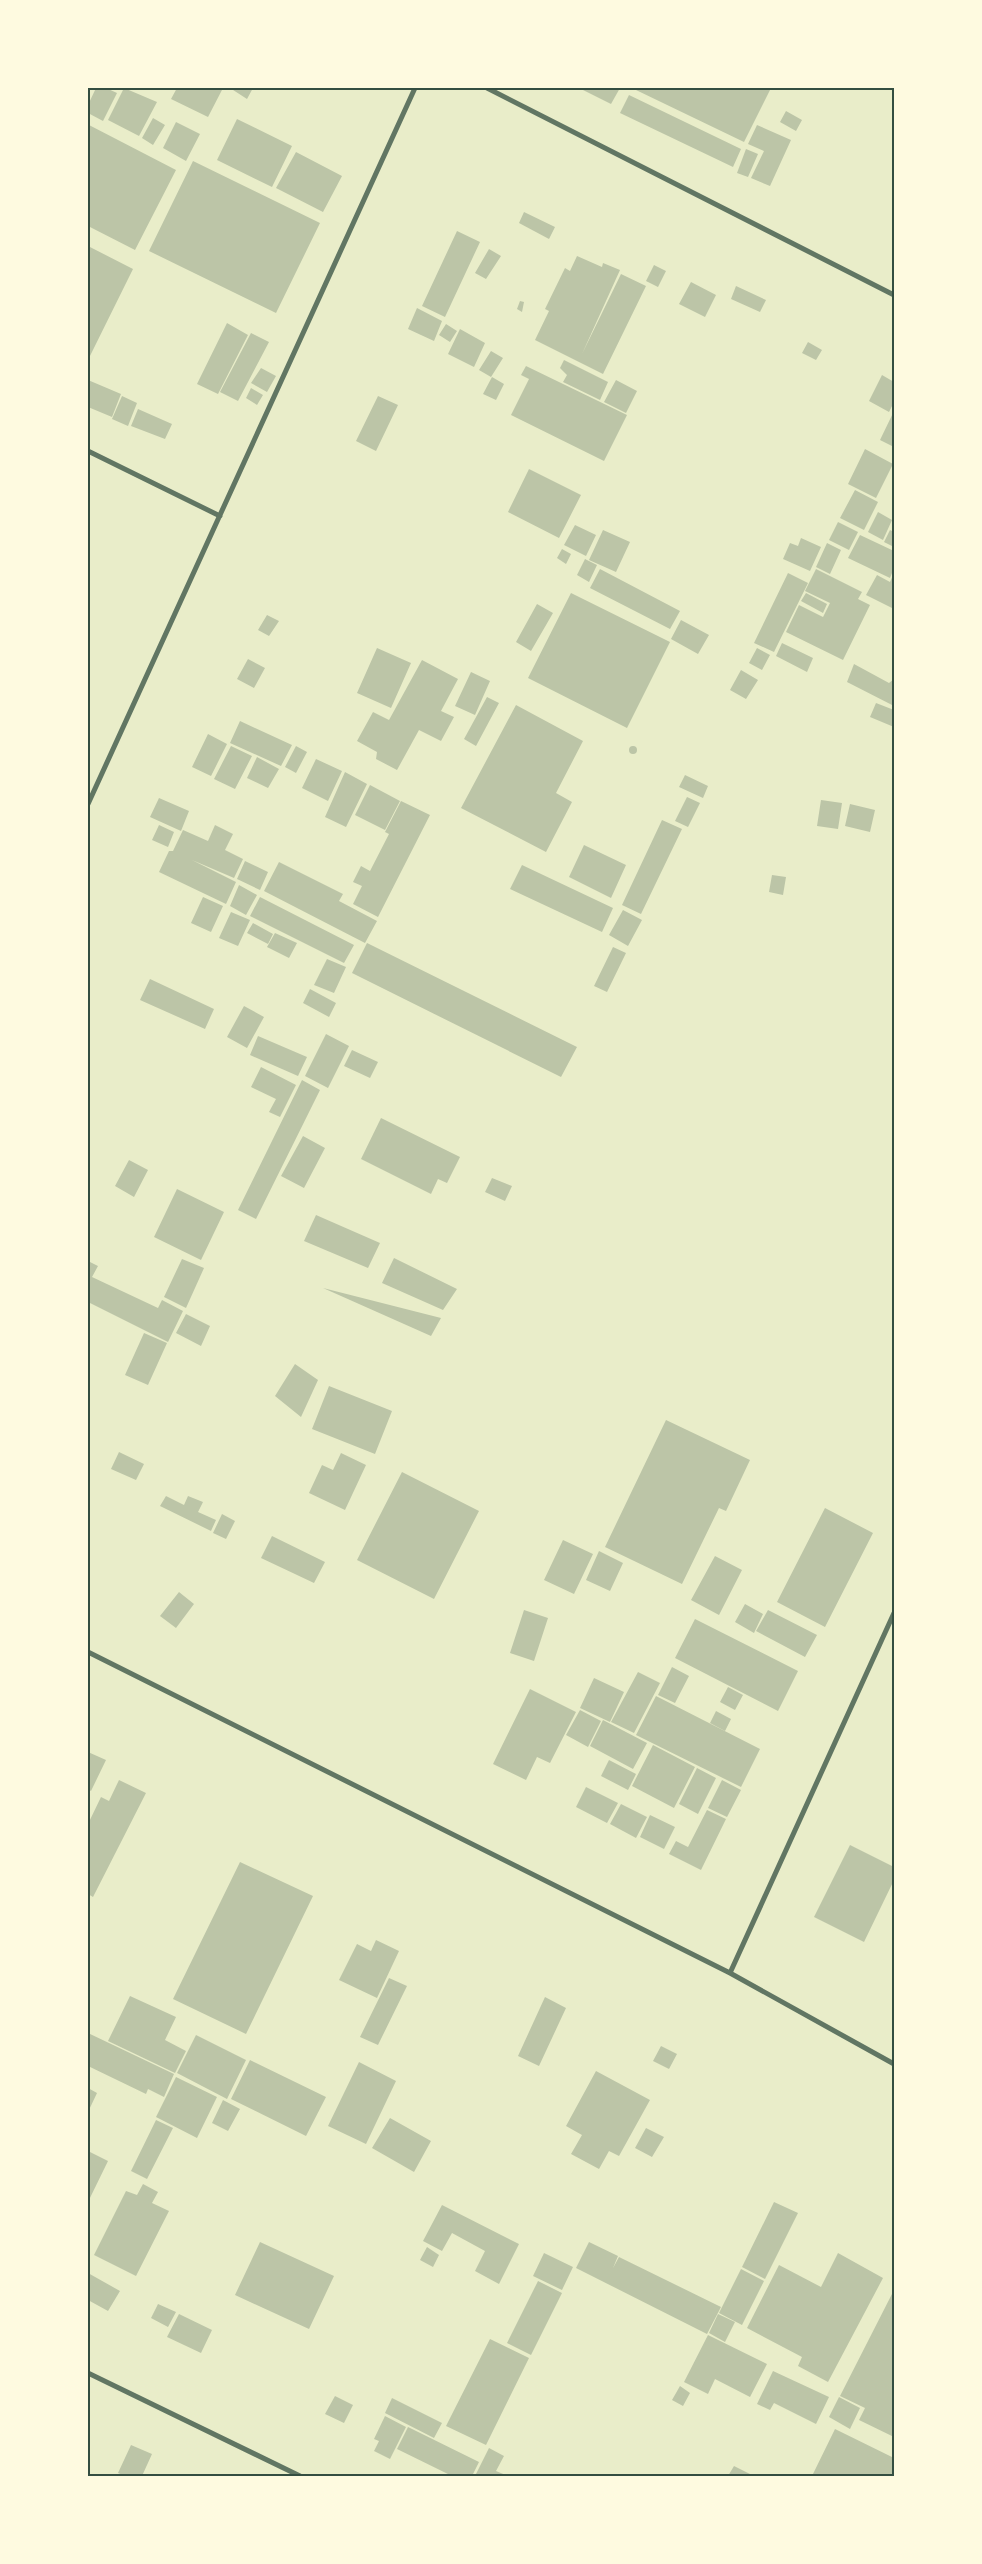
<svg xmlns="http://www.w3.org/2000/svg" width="982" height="2564" viewBox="0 0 982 2564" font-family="Raleway,sans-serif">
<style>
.building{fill:#bcc5a7}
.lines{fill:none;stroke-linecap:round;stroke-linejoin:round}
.minor{stroke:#617663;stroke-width:5}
.neatline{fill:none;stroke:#344e41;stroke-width:2}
</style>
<rect width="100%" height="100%" fill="#e9edc9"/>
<path class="building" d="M96,88H106L117,93L103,121L88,113V105Z
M124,88L157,102L139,136L108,120Z
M177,88H223L208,117L171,99Z
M230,88H253L247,99Z
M579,88H620L611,104Z
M637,88H771L744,142L636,90Z
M629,95L741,149L733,167L620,113Z
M786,111L802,120L796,131L780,122Z
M153,118L165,125L153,145L142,138Z
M237,119L292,146L272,187L217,160Z
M176,122L200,134L186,161L163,148Z
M89,125L176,170L135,250L88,226Z
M757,125L791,140L770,186L751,178L764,151L748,144Z
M746,149L758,154L748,177L737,173Z
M296,152L342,176L323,212L276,188Z
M193,161L320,223L276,313L149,251Z
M524,212L555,227L549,239L519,223Z
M457,231L480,242L445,317L422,306Z
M88,246L133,269L88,360Z
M489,249L501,256L486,279L475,273Z
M577,256L602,267L603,263L620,270L582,354L621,274L646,286L603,374L535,340L549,311L545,309L565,268L570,271Z
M654,265L666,271L658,287L646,281Z
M691,282L716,295L705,317L679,304Z
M736,286L766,300L760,312L731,299Z
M520,301L524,302L522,312L517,309Z
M417,308L442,321L434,341L408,329Z
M227,323L248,335L218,394L197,384Z
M446,324L457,331L450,342L439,335Z
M460,329L485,343L474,367L448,354Z
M251,333L269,342L238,401L220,392Z
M808,342L822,350L816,360L802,353Z
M491,351L503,358L491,377L479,370Z
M564,360L608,382L600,400L563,382L567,375L560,368Z
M526,366L627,415L604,461L511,415L529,379L521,375Z
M261,368L276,376L267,392L251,383Z
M882,375L894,382V402L889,412L869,401Z
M492,377L504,384L496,400L483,394Z
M88,380L121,394L112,417L88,407Z
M616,380L637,391L626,413L604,402Z
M251,388L263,395L257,405L246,398Z
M122,396L137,403L128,426L112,419Z
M378,396L398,405L376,451L356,441Z
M138,409L172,424L165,439L131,426Z
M894,411V447L880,440Z
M865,449L893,464L876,498L848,484Z
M529,469L581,495L559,538L508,512Z
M855,490L878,502L864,530L840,518Z
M878,512L892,520L883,540L868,532Z
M838,522L858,532L849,550L829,540Z
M575,525L596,535L586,556L564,545Z
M603,530L630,542L616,572L589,560Z
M890,530L894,532V547L884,542Z
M860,535L894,551V568L890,578L848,558Z
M801,538L821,547L810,571L783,559L790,543L798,546Z
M827,543L841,550L830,574L816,567Z
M562,549L571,554L566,564L557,558Z
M585,559L597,565L589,582L577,575Z
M600,569L680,611L670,629L590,588Z
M816,569L862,592L858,599L870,605L843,660L786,632L799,605L823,617L830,603L805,591Z
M788,573L808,583L774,652L754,643Z
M894,573V609L866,595L877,575L890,582Z
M571,593L670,642L627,728L528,678Z
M806,593L827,604L823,613L801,601Z
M537,604L553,613L531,651L516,642Z
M267,615L279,621L269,636L258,630Z
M681,620L709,635L698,654L671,639Z
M782,643L813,658L807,672L776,656Z
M377,648L411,663L391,708L357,693Z
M757,648L770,655L762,670L749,663Z
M248,659L265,668L254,688L237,679Z
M422,660L458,679L441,711L454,717L441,741L419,730L397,770L376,759L377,752L357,741L373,712L389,720Z
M854,664L889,683L894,679V706L847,682Z
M741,670L758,680L746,699L730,690Z
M471,672L490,681L475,715L455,706Z
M487,697L499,703L476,746L464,739Z
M876,703L894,710V727L870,717Z
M516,705L583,741L556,793L572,802L546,852L461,808Z
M240,721L292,745L281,766L230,743Z
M208,734L227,744L211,776L192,767Z
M629 750a4 4 0 1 1 8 0a4 4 0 1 1-8 0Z
M231,746L252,756L235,789L214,779Z
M296,746L307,752L296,773L285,767Z
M257,757L279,769L268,788L247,778Z
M316,759L342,771L328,801L302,788Z
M345,772L367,784L346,827L325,817Z
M685,775L708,786L703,798L679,787Z
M370,785L400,801L385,830L355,815Z
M687,797L700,803L688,827L675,821Z
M159,798L189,811L181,831L150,817Z
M821,800L842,803L838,829L817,826Z
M401,801L430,815L378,917L353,904L362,886L353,882L361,866L370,871L389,834L385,832Z
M850,804L875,810L870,832L845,826Z
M662,820L682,829L641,914L622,905Z
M159,825L174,832L168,847L152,840Z
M215,825L233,834L225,850L243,859L234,878L192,860L236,882L226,904L159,872L169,851H173L183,830L208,841Z
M584,845L626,865L611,898L569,877Z
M245,861L268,872L260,890L237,879Z
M279,862L343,894L339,901L377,921L365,943L264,891Z
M522,865L613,908L602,932L510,889Z
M772,875L786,877L783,895L769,892Z
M239,885L257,895L246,915L230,906Z
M203,897L223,906L211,932L191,923Z
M260,897L354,945L344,963L250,916Z
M623,910L642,920L628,946L609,935Z
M231,912L250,920L238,946L219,938Z
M253,923L273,934L268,944L247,933Z
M275,933L297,943L289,958L267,947Z
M367,943L577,1047L561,1077L352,973Z
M613,947L626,953L607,992L594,986Z
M327,959L346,967L334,993L314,985Z
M150,979L214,1009L205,1029L140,1000Z
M310,989L336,1003L329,1017L303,1003Z
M244,1006L264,1017L247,1048L227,1037Z
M326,1034L349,1046L328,1088L305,1076Z
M258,1036L307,1057L298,1076L250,1055Z
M352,1050L378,1062L370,1078L344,1066Z
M261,1067L296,1085L280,1117L269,1112L276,1099L251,1087Z
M302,1080L320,1090L256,1219L238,1210Z
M381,1118L460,1157L447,1183L438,1179L431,1194L361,1159Z
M303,1136L325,1148L304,1188L281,1176Z
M129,1160L148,1170L134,1197L115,1186Z
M492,1178L512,1186L505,1201L485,1192Z
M177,1189L224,1212L201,1260L154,1237Z
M316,1215L380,1243L368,1268L304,1241Z
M394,1258L457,1289L443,1310L382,1283Z
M182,1259L204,1268L186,1308L164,1297Z
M88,1261L98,1266L92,1277L158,1308L162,1300L183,1311L168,1342L88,1302Z
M323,1288L441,1318L431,1336Z
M186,1314L210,1326L201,1346L176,1333Z
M144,1333L167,1343L148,1385L125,1375Z
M295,1364L318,1380L301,1417L275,1396Z
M329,1386L392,1411L375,1454L312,1429Z
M666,1420L750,1460L726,1511L719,1508L682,1584L605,1547Z
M119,1452L144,1464L136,1480L111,1469Z
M341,1453L366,1465L345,1510L309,1493L322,1465L333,1470Z
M402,1472L479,1511L434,1599L357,1560Z
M166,1496L184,1505L188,1496L203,1502L198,1512L216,1520L211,1531L160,1506Z
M825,1508L873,1533L825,1627L777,1602Z
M222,1514L235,1521L226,1539L213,1533Z
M272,1536L325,1562L314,1583L261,1558Z
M563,1540L593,1554L574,1594L544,1580Z
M599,1551L623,1563L610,1591L586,1580Z
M715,1556L742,1570L719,1615L691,1600Z
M179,1592L194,1604L176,1628L160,1616Z
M745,1604L763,1614L754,1633L735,1622Z
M524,1610L548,1618L534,1661L510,1653Z
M768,1610L817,1635L805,1657L756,1631Z
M695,1619L798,1671L778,1711L675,1658Z
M672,1667L689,1676L675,1703L658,1695Z
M638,1672L660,1683L634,1733L611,1722Z
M594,1678L624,1692L610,1722L580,1708Z
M728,1687L743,1695L735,1710L720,1702Z
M530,1689L576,1712L550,1763L537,1757L526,1780L493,1764Z
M656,1696L760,1749L741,1787L636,1735Z
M580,1710L601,1721L588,1747L566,1735Z
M716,1711L731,1719L725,1731L710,1723Z
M603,1720L647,1743L633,1769L590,1746Z
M653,1745L695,1767L674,1808L632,1786Z
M88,1752L106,1760L91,1791L88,1789Z
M609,1760L636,1774L628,1790L601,1776Z
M697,1768L716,1778L698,1814L679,1804Z
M119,1780L146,1793L93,1897L88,1894V1824L101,1797L109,1801Z
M722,1780L741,1790L727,1817L708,1808Z
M586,1787L618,1803L607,1823L576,1807Z
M621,1804L647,1817L636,1838L610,1824Z
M707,1810L726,1819L701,1870L669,1854L676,1841L688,1847Z
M650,1815L675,1827L664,1849L640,1837Z
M850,1845L894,1867V1880L864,1942L814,1917Z
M240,1862L313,1896L246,2034L173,1999Z
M376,1940L399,1951L377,1998L339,1980L357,1944L371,1951Z
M389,1978L407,1986L378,2045L360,2037Z
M130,1996L176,2017L165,2040L186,2051L175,2073L108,2041Z
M545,1997L566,2008L539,2066L518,2056Z
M88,2033L174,2074L164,2097L148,2089L146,2094L88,2066Z
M196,2035L246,2060L227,2099L177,2073Z
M661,2046L677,2054L669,2069L653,2061Z
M250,2060L326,2097L306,2136L231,2099Z
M359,2062L396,2081L366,2144L328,2126Z
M596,2071L650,2100L619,2156L609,2151L599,2169L571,2154L582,2135L566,2126Z
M176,2077L217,2097L197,2138L156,2117Z
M88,2088L97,2093L88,2112Z
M223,2100L240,2109L228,2131L212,2123Z
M390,2118L431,2141L414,2172L372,2148Z
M156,2120L173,2128L147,2179L131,2171Z
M646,2128L664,2137L652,2157L635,2148Z
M88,2151L108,2161L88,2202Z
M143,2184L158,2192L152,2203L169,2211L136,2276L94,2255L126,2191L137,2195Z
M774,2202L798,2213L765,2279L742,2267Z
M442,2205L519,2244L499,2284L475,2271L485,2251L452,2233L442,2251L423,2241Z
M260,2242L334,2276L309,2329L235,2295Z
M589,2242L618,2256L613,2268L619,2257L721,2307L707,2334L576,2268Z
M427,2247L439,2255L433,2267L420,2260Z
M544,2253L573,2267L562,2290L533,2276Z
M838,2253L883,2278L828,2382L798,2366L802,2357L747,2328L779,2265L821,2287Z
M741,2269L764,2281L742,2325L719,2313Z
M88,2273L120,2291L108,2311L88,2300Z
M538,2281L562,2293L531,2355L507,2343Z
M894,2290V2437L859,2420L865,2408L840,2396Z
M158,2304L176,2312L168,2327L151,2318Z
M179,2314L212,2330L201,2353L167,2337Z
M718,2314L735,2322L725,2342L709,2333Z
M708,2335L767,2364L750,2397L715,2379L708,2394L684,2382Z
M490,2339L529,2358L486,2445L446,2426Z
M773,2371L829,2397L816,2424L774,2403L770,2410L757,2404Z
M680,2386L690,2393L683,2406L672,2400Z
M335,2396L353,2405L344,2423L325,2414Z
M839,2397L860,2408L850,2429L829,2417Z
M392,2398L442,2423L434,2438L385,2413Z
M385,2416L406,2427L390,2459L374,2451L379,2441L374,2439Z
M408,2427L479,2462L472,2476H452L397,2449Z
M835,2429L894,2458V2476H812Z
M131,2445L152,2454L142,2476H125L118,2473Z
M489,2448L504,2456L496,2471L508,2476H475Z
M734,2466L754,2476H728Z"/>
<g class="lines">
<path class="minor" d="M487,88L894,295
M88,451L220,516
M88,804L415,88
M88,1652L730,1973L894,2064
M730,1973L894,1613
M88,2373L300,2476"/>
</g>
<rect width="982" height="2564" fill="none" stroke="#fefae0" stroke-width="178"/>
<rect x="89" y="89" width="804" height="2386" class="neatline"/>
</svg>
